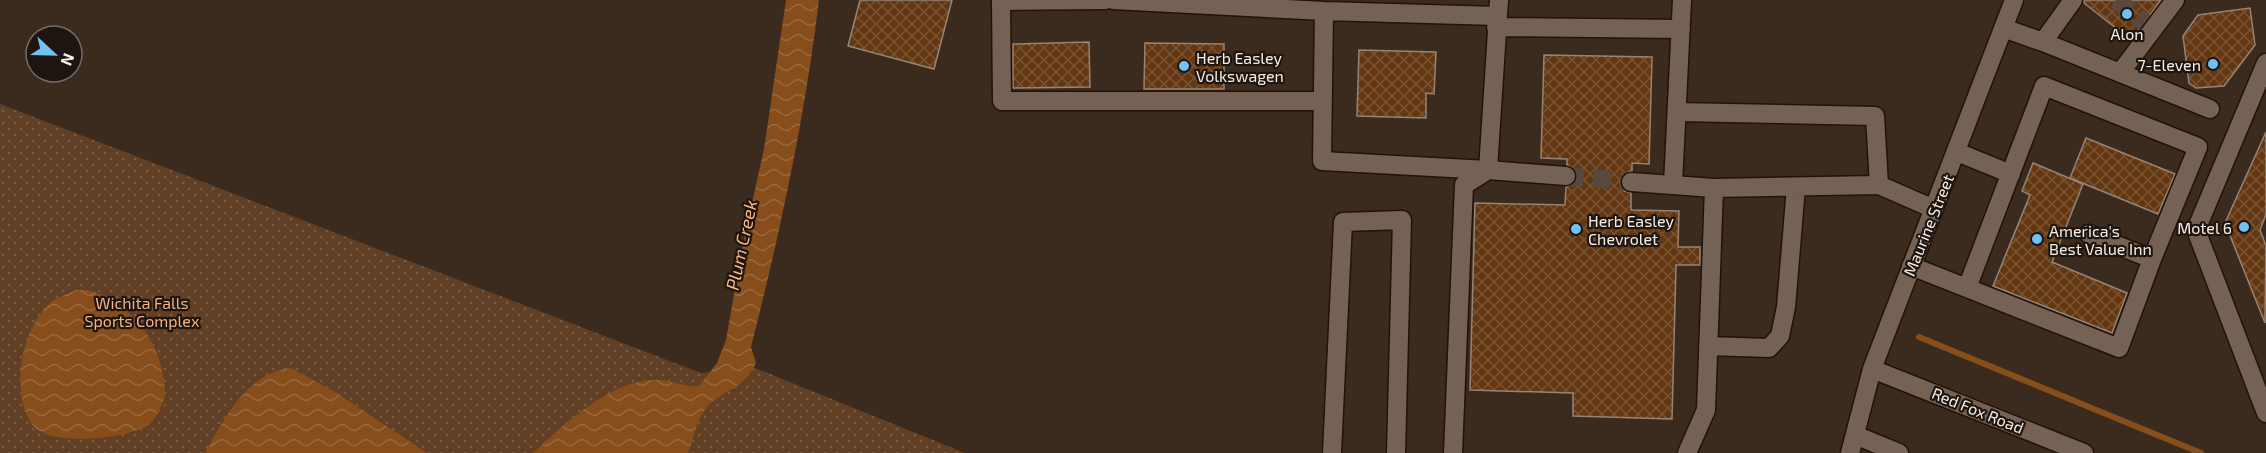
<svg xmlns="http://www.w3.org/2000/svg" width="2266" height="453" viewBox="0 0 2266 453" font-family="'Exo 2',sans-serif">
<style>
.park{fill:url(#park-dots)}
.water{fill:url(#water-waves)}
.lines{fill:none;stroke-linecap:round;stroke-linejoin:round}
.stream{stroke:#874e1c;stroke-width:6}
.building{fill:url(#building-cross-hatch);stroke:#978476;stroke-width:1.5}
.minor-tunnel{stroke:#58483d;stroke-width:18;stroke-dasharray:18 9;stroke-linecap:butt}
.minor-casing{stroke:#211308;stroke-width:21}
.minor{stroke:#756255;stroke-width:18}
.poi-dot{fill:#70c1f4;stroke:#1c1510;stroke-width:2}
.labels{text-anchor:middle;dominant-baseline:central;stroke-width:4.5;stroke-linejoin:round;paint-order:stroke}
.poi-label{font-size:16px;fill:#f9eee6;stroke:#1c1510;text-anchor:start}
.street-label{font-size:16px;fill:#f9eee6;stroke:#1c1510}
.park-label{font-size:16px;fill:#f6b27f;stroke:#1c1510}
.water-label{font-size:18px;font-style:italic;fill:#fab683;stroke:#1c1510}
</style>
<defs>
<pattern id="park-dots" width="8" height="8" patternUnits="userSpaceOnUse" patternTransform="scale(1.5)"><rect width="8" height="8" fill="#613f24"/><path d="M2 2h.1M6 6h.1" fill="none" stroke="#785b44" stroke-width="1.8" stroke-linecap="round"/></pattern>
<pattern id="water-waves" width="16" height="10" patternUnits="userSpaceOnUse" patternTransform="scale(1.5)"><rect width="16" height="10" fill="#874e1c"/><path d="M0 5q4-4 8 0t8 0" fill="none" stroke="#99683d"/></pattern>
<pattern id="building-cross-hatch" width="8" height="8" patternUnits="userSpaceOnUse" patternTransform="scale(1.5)"><rect width="8" height="8" fill="#623711"/><path d="M0 0l8 8M0 8l8-8" fill="none" stroke="#795434"/></pattern>
</defs>
<rect width="100%" height="100%" fill="#3b2b1f"/>
<path class="park" d="M0,104L701,373L755,368L965,453H0Z"/>
<path class="water" d="M786,0H819C805,117 780,233 751,347L756,363C743,390 726,388 708,406C695,420 695,437 688,453H533C564,424 613,378 658,380C672,380 684,388 699,386L717,363L726,340L743,244L764,149Z
M76,290C82,290 89,290 94,292C130,303 158,340 163,376C165,384 166,395 163,402C160,408 156,418 152,422C131,440 60,445 38,430C31,425 28,418 25,411C14,376 23,331 48,305C55,298 68,294 76,290Z
M291,368L337,393L427,453H205C225,418 246,373 291,368Z"/>
<g class="lines">
<path class="stream" d="M1919,337L2201,453"/>
</g>
<path class="building" d="M860,0H952L934,69L848,46Z
M2084,0H2161L2131,40L2084,3Z
M2250,8L2255,45L2224,86L2196,88L2189,83L2183,36L2198,15Z
M1089,42L1090,87L1013,88V44Z
M1145,43L1224,44V89H1144Z
M1359,50L1436,52L1434,94L1426,93V118L1357,116Z
M1544,55L1652,57L1649,164L1632,163V171L1622,175L1620,182L1624,191L1631,193V210L1679,211L1678,247H1700V265H1676L1672,419L1573,416V393L1470,390L1475,203L1565,205L1566,187L1575,183L1577,177L1576,171L1567,165V159L1541,158Z
M2266,132V214L2260,230L2266,246L2265,323L2225,223Z
M2086,138L2175,174L2158,214L2070,178Z
M2033,163L2083,184L2052,262L2127,293L2112,333L1993,286L2030,195L2022,191Z"/>
<g class="lines">
<path class="minor-tunnel" d="M2116,0L2147,24
M1566,176L1631,182"/>
<g class="minor-casing">
<path id="minor" d="M1106,0L1001,1L1002,101H1322
M1113,0L1324,11
M1499,0L1488,170L1566,176
M1682,0L1673,185L1714,188L1879,185L1934,209
M1496,27L1681,29
M2003,28L2043,42L2073,0
M2043,42L2210,109
M2266,63L2196,230L2266,413
M2120,73L2175,0
M1677,112L1875,116L1879,185
M1957,152L2011,174
M1488,170L1322,161L1324,11L1497,16
M1631,182L1673,185
M2089,234L2152,259
M1911,266L2119,348L2152,259L2198,147L2044,86L1967,288
M1708,346L1769,348L1780,336L1786,307L1796,187
M1872,369L2084,453
M1855,435L1899,453
M1332,453L1343,222L1402,220L1396,453
M1453,453L1464,185L1488,170
M1687,453L1706,410L1714,188
M1850,453L1872,369L2014,0"/>
</g>
<use href="#minor" class="minor"/>
</g>
<g class="poi-dot">
<circle cx="2127" cy="14" r="6"/>
<circle cx="2213" cy="64" r="6"/>
<circle cx="1184" cy="66" r="6"/>
<circle cx="2244" cy="227" r="6"/>
<circle cx="1576" cy="229" r="6"/>
<circle cx="2037" cy="239" r="6"/>
</g>
<g class="labels">
<g class="poi-label">
<text x="2127" y="33" text-anchor="middle">Alon</text>
<text x="1196" y="57">Herb Easley<tspan x="1196" dy="18">Volkswagen</tspan></text>
<text x="2201" y="64" text-anchor="end">7-Eleven</text>
<text x="1588" y="220">Herb Easley<tspan x="1588" dy="18">Chevrolet</tspan></text>
<text x="2232" y="227" text-anchor="end">Motel 6</text>
<text x="2049" y="230">America's<tspan x="2049" dy="18">Best Value Inn</tspan></text>
</g>
<g class="street-label">
<text transform="translate(1928 225) rotate(-68)">Maurine Street</text>
<text transform="translate(1978 410) rotate(22)">Red Fox Road</text>
</g>
<g class="park-label">
<text x="142" y="302">Wichita Falls<tspan x="142" dy="18">Sports Complex</tspan></text>
</g>
<g class="water-label">
<text transform="translate(741 245) rotate(-78)">Plum Creek</text>
</g>
</g>
<g transform="translate(54 54) rotate(112)"><circle r="28" fill="#1c1510" stroke="#746c66" stroke-width="1.5"/>
<path d="M0-4.5L10 22L0 15L-10 22Z" fill="#70c1f4"/>
<text y="-9" font-size="16" font-weight="bold" text-anchor="middle" fill="#f9eee6">N</text>
</g>
</svg>
